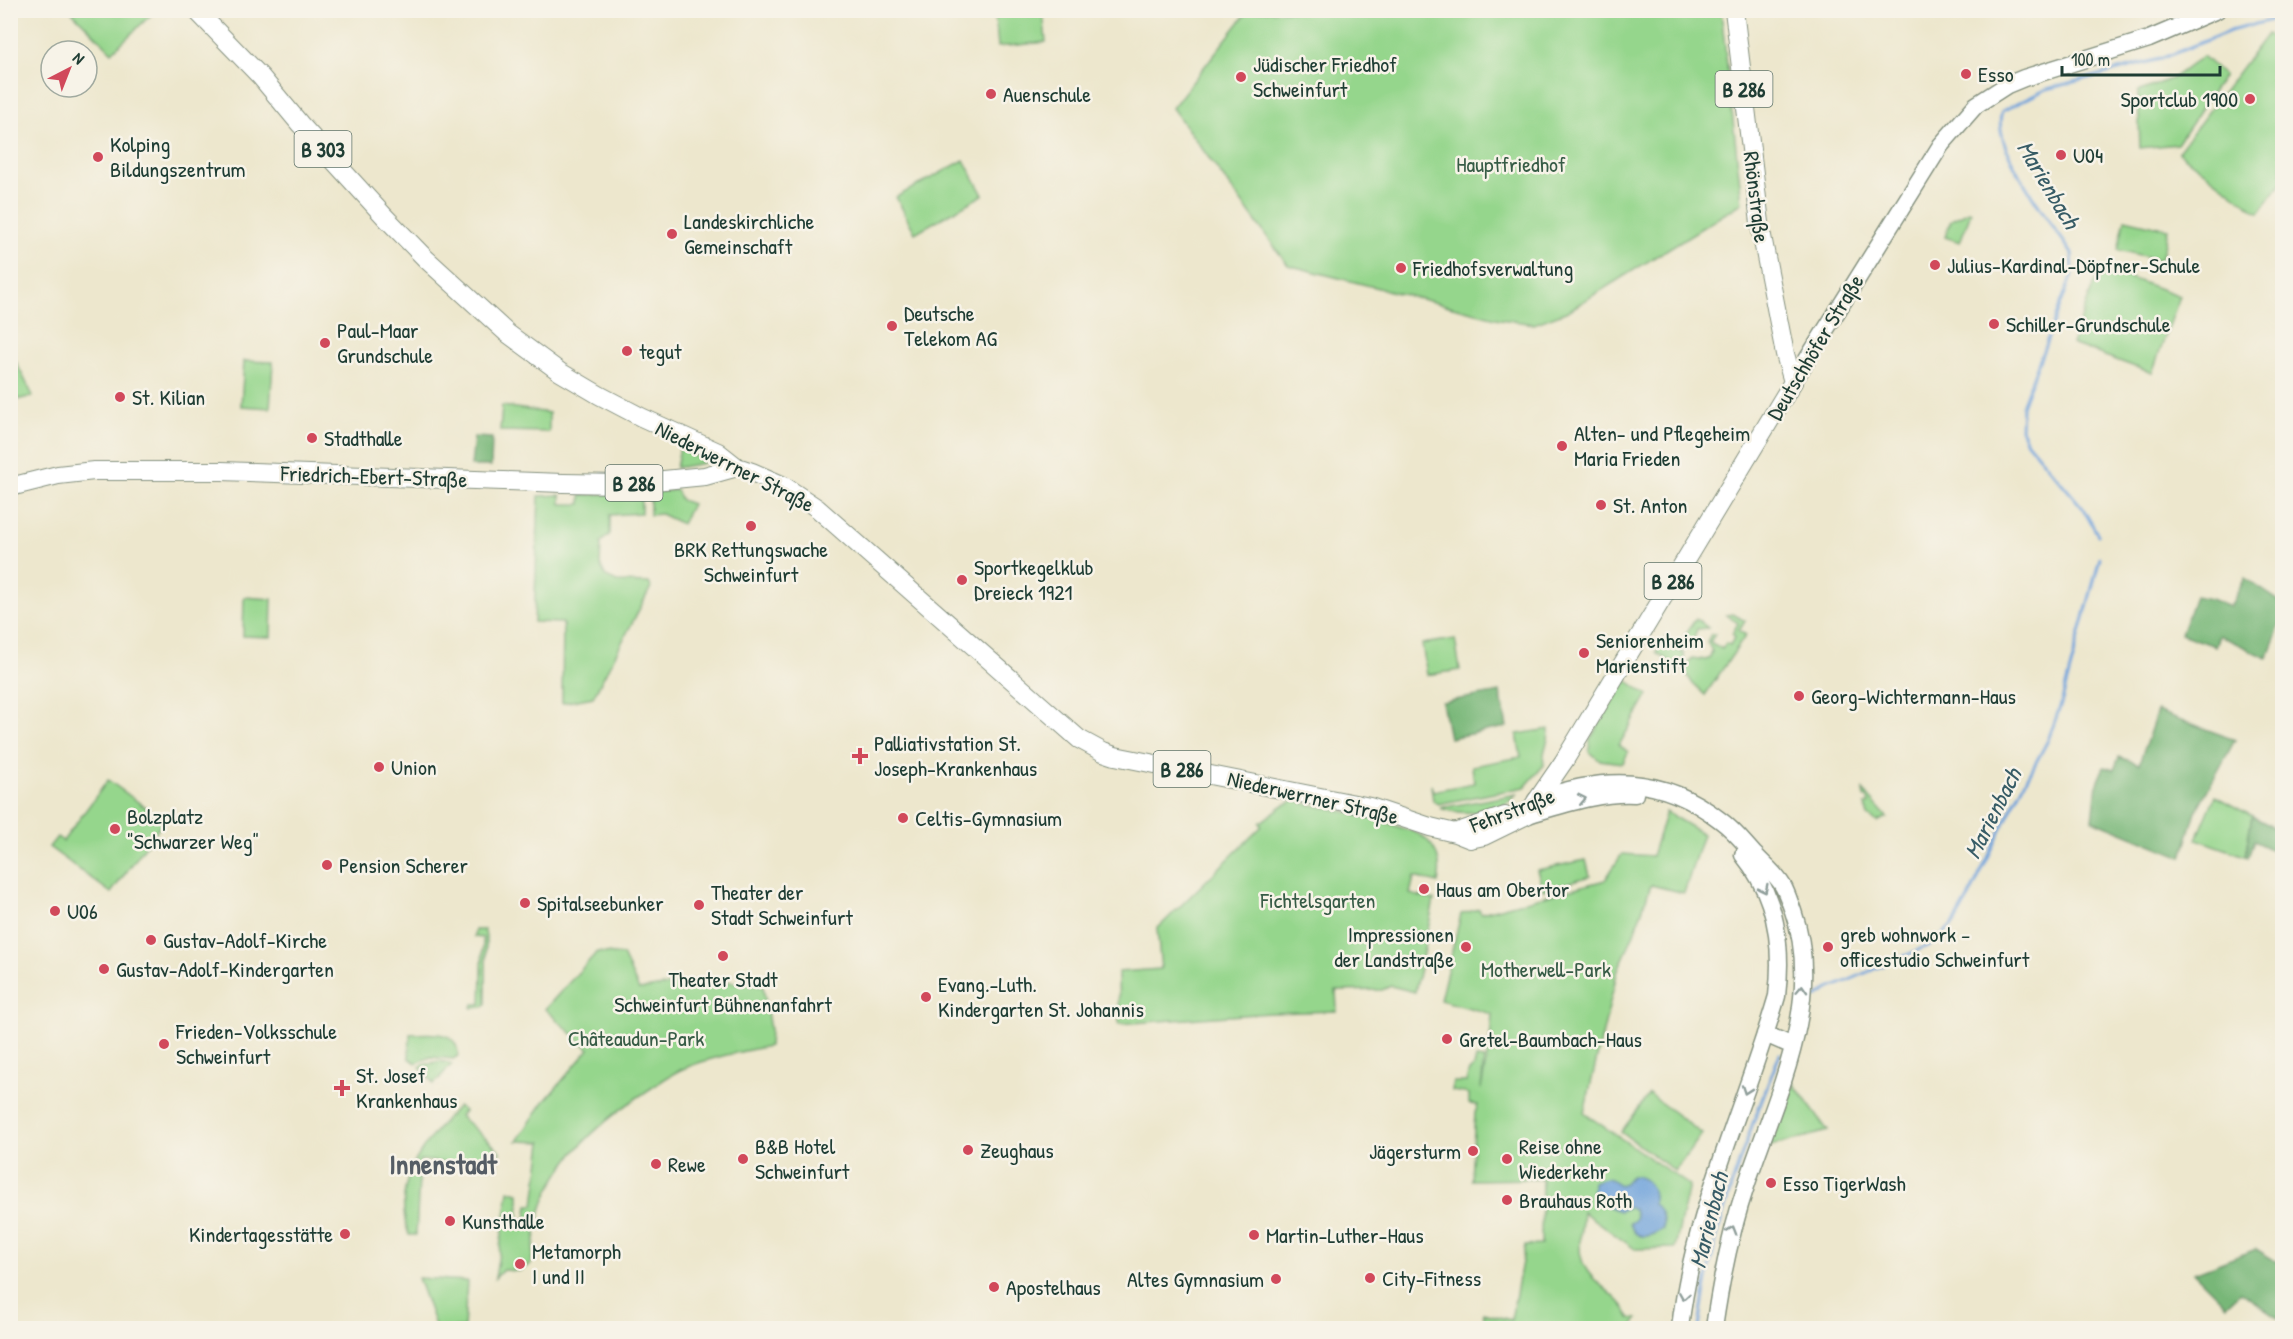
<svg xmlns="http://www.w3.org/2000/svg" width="2293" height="1339" viewBox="0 0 2293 1339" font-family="'Patrick Hand',sans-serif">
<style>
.green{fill:#95d68c;stroke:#5a8a60;stroke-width:1.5}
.forest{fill:#78b778;stroke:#4c7a56;stroke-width:1.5}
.water{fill:#70a3db;stroke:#487088;stroke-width:1.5}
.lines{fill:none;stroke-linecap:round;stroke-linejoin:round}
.stream{stroke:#70a3db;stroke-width:3}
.secondary-casing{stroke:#869280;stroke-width:19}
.primary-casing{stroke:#869280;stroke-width:20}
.secondary{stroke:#fff;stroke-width:16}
.primary{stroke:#fff;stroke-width:18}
.oneway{stroke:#8f9e9a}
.poi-dot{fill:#d1495b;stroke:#f7f3e8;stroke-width:2}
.labels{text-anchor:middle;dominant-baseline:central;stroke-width:5;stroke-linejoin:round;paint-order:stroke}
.shield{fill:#f7f3e8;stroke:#60746a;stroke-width:1.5}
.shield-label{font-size:21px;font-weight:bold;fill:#1f3d34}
.poi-label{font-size:22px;fill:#1f3d34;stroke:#f7f3e8;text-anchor:start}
.park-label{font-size:22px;fill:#375c46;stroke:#f7f3e8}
.street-label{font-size:22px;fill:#1f3d34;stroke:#f7f3e8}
.water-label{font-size:24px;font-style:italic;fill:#375c66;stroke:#f7f3e8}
.district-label{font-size:28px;font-weight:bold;fill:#555d65;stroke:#f7f3e8}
</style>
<rect width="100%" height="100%" fill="#f7f3e8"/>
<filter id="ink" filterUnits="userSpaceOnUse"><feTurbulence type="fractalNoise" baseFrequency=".0167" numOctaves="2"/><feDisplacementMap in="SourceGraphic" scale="12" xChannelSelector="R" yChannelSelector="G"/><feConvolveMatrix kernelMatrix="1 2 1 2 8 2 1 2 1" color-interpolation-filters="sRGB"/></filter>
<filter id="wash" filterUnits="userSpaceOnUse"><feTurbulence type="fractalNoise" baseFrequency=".008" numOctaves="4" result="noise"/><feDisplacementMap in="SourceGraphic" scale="24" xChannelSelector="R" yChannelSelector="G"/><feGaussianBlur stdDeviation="1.35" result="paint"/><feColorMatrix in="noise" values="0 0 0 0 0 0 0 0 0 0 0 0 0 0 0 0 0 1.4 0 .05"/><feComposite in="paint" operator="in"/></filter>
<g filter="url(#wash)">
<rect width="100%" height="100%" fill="#ede7cd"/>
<path class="green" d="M71,11H155L112,52Z
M1043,11L1046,42L998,47L995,16Z
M1248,11H1721L1742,203L1568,311L1534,324L1500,319L1288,265L1172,108Z
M2267,34L2282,45V182L2259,213L2178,152Z
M2203,56L2224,75L2177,144L2140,148L2138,92L2173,78Z
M964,160L983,195L915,233L896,197Z
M1969,211L1971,212L1960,242L1945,237L1951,220Z
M2125,219L2168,229L2161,260L2118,250Z
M2100,267L2180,296L2152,373L2072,344Z
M244,361L273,362L270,408L241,406Z
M16,362L33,396L12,401L11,365Z
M502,406L549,413V432L500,431Z
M680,447L703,461L704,463L676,468Z
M676,490L681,500L692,504L682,524L661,514L650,515V498L653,492Z
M636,493L641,499V513L610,515V534L601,542L600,564L606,577L617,582L649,583L651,587L593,697L562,703L563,623L534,622L539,496L561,495V504H581V495Z
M244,597L272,599L271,637L243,636Z
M1733,614L1745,621L1739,631L1746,635L1705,695L1693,684L1683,669L1692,658L1706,660L1710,658L1712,651L1707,642L1711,634H1715L1710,642L1722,649L1726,643L1730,645L1735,636L1732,634L1738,623L1726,615Z
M1696,618L1708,628L1697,629L1694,638L1685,650L1678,646Z
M1665,638L1669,640V644L1684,654V659L1679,667L1656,653Z
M1455,639L1460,670L1427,675L1422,644Z
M1626,680L1648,695L1619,745L1628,752L1623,763L1599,760L1589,751L1590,739Z
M1549,729C1550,742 1541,751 1544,765L1525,787L1438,804L1433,801L1431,785L1433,791L1474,783L1472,766L1521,757L1517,734Z
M108,780L164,821L111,893L49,847L57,837L63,841Z
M1863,790L1887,817L1877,822L1868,816L1865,805L1869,804L1867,797H1864Z
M1517,794C1500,814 1464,816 1440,808Z
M2215,796L2252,816L2245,856L2197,839Z
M1293,801C1329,808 1366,815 1402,828C1408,830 1417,832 1423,837C1438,847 1442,866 1438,883L1414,877L1410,894L1434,900L1415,992L1391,986L1382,990L1336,991L1337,1011L1270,1013L1119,1024L1118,972L1161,969L1157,929L1262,826L1260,823L1282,806Z
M1666,812L1703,834L1684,893L1651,885L1633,936L1617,973L1584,1113L1689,1185L1675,1248L1635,1249L1583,1212C1582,1227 1577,1245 1582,1260C1589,1284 1620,1293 1630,1318L1637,1319L1632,1328H1486L1483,1313L1511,1320L1525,1246L1541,1245L1542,1179L1471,1180L1475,1113L1478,1105L1469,1104V1094L1452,1091L1453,1082H1466L1469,1071L1474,1067L1476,1058L1484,1059L1481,1089L1490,1040L1492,1014L1440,1000L1461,914L1479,909L1481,913L1605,880L1622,854L1652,856Z
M1586,860L1590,876L1543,890L1537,870Z
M475,930H484L486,936V1004L483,1007L472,1008L473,1004H481L483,938L474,937Z
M597,952L623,955L639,990L705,979L763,986L770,1030L769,1046C741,1052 711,1057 685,1068C674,1072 663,1080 653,1087C611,1114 567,1149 546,1197C537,1217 535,1242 531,1264L519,1271L503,1270L495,1278L509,1191L519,1193V1220L526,1221L528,1205H534L542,1142L517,1141L543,1103L589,1049L545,1009Z
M410,1034C430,1034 458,1028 458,1056L453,1059L431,1057L416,1063L409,1058Z
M440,1061L452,1064L434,1084L420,1067L423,1065Z
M1794,1084L1828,1131L1768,1147Z
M1649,1094L1702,1134L1675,1171L1621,1132Z
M458,1106L464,1111L460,1116L501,1152L498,1154L497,1168L420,1160L416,1235H409C390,1180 424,1144 458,1106Z
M418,1278L467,1281L464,1328H436Z"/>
<path class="forest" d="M474,437L492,438L491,466H471Z
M2245,578L2282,603V620L2267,658L2219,635L2215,646L2181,634L2195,596L2211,599L2230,607Z
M1500,692L1507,727L1449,738L1442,702Z
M2157,711L2235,740L2196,811L2182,857L2093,820L2097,783L2104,767L2114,770L2119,757L2139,764Z
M2252,816L2282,832V855L2254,841L2248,857L2245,856Z
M2256,1249L2282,1265V1320L2240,1292L2226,1305L2194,1273Z"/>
<path class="water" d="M1631,1176C1647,1176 1655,1188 1653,1204C1662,1210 1664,1218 1663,1229C1650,1237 1635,1242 1630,1223L1634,1221L1636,1216L1634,1209L1629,1207L1619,1211L1592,1199L1593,1182C1606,1177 1609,1176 1619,1185L1625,1183Z"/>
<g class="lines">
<path class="stream" d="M2098,535L2082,507L2027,442L2021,429L2022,406L2073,272L2072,254C2052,223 1989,146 2002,111L2047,89L2160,59L2230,31L2282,17
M1810,1001L1829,989L1934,943L1954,923L1969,897L2015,801L2048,740L2061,704L2100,558
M1699,1328C1711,1234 1744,1142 1780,1054"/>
</g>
</g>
<g filter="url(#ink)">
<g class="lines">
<g class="secondary-casing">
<path id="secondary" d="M1793,382L1941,145L1976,105L2007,85L2024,78L2149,39L2217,10
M1536,800C1603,776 1661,774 1720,820C1734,830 1744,843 1755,855C1764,865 1776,874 1783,886C1787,893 1790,903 1793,911C1825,1001 1775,1098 1747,1183C1731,1230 1721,1279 1714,1328
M1527,815C1563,805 1597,792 1635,794
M1765,1034L1793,1046
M1680,1328C1693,1212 1745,1107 1777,996C1783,946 1776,895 1743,855"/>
</g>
<g class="primary-casing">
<path id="primary" d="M196,10L261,77L300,124L385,217L425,258L507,333L560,372L599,395L641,417L718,452L737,467L752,472L784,486L817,508L1079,739L1103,752L1115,756L1370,807L1430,827L1455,833L1470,839L1484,836L1527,815L1564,761L1793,382L1785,354L1761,231L1734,10
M10,487L58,475L94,471H222L563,483L623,484L705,476L737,467
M1455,833L1505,816"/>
</g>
<use href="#secondary" class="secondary"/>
<use href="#primary" class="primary"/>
</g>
<defs><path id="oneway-chevron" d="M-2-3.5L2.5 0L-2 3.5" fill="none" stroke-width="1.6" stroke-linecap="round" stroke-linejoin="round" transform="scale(1.5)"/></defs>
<g class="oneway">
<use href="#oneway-chevron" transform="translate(1582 799) rotate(-12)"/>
<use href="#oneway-chevron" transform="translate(1764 889) rotate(64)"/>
<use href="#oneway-chevron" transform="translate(1802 989) rotate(-87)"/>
<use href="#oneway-chevron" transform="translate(1746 1090) rotate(109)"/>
<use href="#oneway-chevron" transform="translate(1732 1230) rotate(-73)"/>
<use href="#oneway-chevron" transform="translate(1684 1296) rotate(99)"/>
</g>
</g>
<g class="poi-dot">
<circle cx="1966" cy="74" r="6"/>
<circle cx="1241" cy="77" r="6"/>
<circle cx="991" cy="94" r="6"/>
<circle cx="2250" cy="99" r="6"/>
<circle cx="2061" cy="155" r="6"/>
<circle cx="98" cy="157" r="6"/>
<circle cx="672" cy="234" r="6"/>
<circle cx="1935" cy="265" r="6"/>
<circle cx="1401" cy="268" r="6"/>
<circle cx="1994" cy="324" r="6"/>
<circle cx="892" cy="326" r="6"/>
<circle cx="325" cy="343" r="6"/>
<circle cx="627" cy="351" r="6"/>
<circle cx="120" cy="397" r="6"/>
<circle cx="312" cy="438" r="6"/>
<circle cx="1562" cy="446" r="6"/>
<circle cx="1601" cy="505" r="6"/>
<circle cx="751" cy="526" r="6"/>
<circle cx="962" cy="580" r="6"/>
<circle cx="1584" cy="653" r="6"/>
<circle cx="1799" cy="696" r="6"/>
<path d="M857 747h6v6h6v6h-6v6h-6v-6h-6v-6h6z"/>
<circle cx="379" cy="767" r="6"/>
<circle cx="903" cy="818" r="6"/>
<circle cx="115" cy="829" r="6"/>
<circle cx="327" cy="865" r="6"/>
<circle cx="1424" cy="889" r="6"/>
<circle cx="525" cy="903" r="6"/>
<circle cx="699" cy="905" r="6"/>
<circle cx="55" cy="911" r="6"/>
<circle cx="151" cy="940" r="6"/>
<circle cx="1466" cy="947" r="6"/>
<circle cx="1828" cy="947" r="6"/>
<circle cx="723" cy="956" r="6"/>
<circle cx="104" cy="969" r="6"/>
<circle cx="926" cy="997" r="6"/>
<circle cx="1447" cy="1039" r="6"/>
<circle cx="164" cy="1044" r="6"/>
<path d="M339 1079h6v6h6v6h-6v6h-6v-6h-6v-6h6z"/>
<circle cx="968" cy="1150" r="6"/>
<circle cx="1473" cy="1151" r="6"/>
<circle cx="743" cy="1159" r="6"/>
<circle cx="1507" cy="1159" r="6"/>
<circle cx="656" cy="1164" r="6"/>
<circle cx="1771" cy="1183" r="6"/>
<circle cx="1507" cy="1200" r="6"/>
<circle cx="450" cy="1221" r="6"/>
<circle cx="345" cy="1234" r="6"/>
<circle cx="1254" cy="1235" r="6"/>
<circle cx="520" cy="1264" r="6"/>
<circle cx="1370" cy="1278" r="6"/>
<circle cx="1276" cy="1279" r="6"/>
<circle cx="994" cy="1287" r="6"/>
</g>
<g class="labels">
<g class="shield">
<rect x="1715.5" y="71" width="57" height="36" rx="4.5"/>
<rect x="294.5" y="131" width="57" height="36" rx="4.5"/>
<rect x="605.5" y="465" width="57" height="36" rx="4.5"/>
<rect x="1644.5" y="563" width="57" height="36" rx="4.5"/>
<rect x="1153.5" y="751" width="57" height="36" rx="4.5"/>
</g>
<g class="shield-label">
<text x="1744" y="89">B 286</text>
<text x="323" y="149">B 303</text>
<text x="634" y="483">B 286</text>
<text x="1673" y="581">B 286</text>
<text x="1182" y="769">B 286</text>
</g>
<g class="poi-label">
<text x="1253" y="64">Jüdischer Friedhof<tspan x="1253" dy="25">Schweinfurt</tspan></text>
<text x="1978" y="74">Esso</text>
<text x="1003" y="94">Auenschule</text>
<text x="2238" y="99" text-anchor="end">Sportclub 1900</text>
<text x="110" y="144">Kolping<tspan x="110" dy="25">Bildungszentrum</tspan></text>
<text x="2073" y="155">U04</text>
<text x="684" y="221">Landeskirchliche<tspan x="684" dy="25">Gemeinschaft</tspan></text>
<text x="1947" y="265">Julius-Kardinal-Döpfner-Schule</text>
<text x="1413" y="268">Friedhofsverwaltung</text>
<text x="904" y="313">Deutsche<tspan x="904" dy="25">Telekom AG</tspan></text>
<text x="2006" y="324">Schiller-Grundschule</text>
<text x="337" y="330">Paul-Maar<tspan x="337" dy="25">Grundschule</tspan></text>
<text x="639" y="351">tegut</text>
<text x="132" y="397">St. Kilian</text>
<text x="1574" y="433">Alten- und Pflegeheim<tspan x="1574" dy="25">Maria Frieden</tspan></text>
<text x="324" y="438">Stadthalle</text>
<text x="1613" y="505">St. Anton</text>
<text x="751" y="549" text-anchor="middle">BRK Rettungswache<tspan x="751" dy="25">Schweinfurt</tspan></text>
<text x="974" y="567">Sportkegelklub<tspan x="974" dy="25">Dreieck 1921</tspan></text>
<text x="1596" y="640">Seniorenheim<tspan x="1596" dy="25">Marienstift</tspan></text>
<text x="1811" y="696">Georg-Wichtermann-Haus</text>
<text x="874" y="743">Palliativstation St.<tspan x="874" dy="25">Joseph-Krankenhaus</tspan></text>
<text x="391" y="767">Union</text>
<text x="127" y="816">Bolzplatz<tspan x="127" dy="25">"Schwarzer Weg"</tspan></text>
<text x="915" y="818">Celtis-Gymnasium</text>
<text x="339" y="865">Pension Scherer</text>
<text x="1436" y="889">Haus am Obertor</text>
<text x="711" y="892">Theater der<tspan x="711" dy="25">Stadt Schweinfurt</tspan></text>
<text x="537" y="903">Spitalseebunker</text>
<text x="67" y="911">U06</text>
<text x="1454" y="934" text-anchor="end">Impressionen<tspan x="1454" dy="25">der Landstraße</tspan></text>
<text x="1840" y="934">greb wohnwork –<tspan x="1840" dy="25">officestudio Schweinfurt</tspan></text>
<text x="163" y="940">Gustav-Adolf-Kirche</text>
<text x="116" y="969">Gustav-Adolf-Kindergarten</text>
<text x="723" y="979" text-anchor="middle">Theater Stadt<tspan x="723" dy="25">Schweinfurt Bühnenanfahrt</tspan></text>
<text x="938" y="984">Evang.-Luth.<tspan x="938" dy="25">Kindergarten St. Johannis</tspan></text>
<text x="176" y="1031">Frieden-Volksschule<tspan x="176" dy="25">Schweinfurt</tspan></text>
<text x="1459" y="1039">Gretel-Baumbach-Haus</text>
<text x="356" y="1075">St. Josef<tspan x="356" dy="25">Krankenhaus</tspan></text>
<text x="755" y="1146">B&amp;B Hotel<tspan x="755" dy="25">Schweinfurt</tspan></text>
<text x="1519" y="1146">Reise ohne<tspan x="1519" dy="25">Wiederkehr</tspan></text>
<text x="980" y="1150">Zeughaus</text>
<text x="1461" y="1151" text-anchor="end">Jägersturm</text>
<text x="668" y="1164">Rewe</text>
<text x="1783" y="1183">Esso TigerWash</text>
<text x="1519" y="1200">Brauhaus Roth</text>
<text x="462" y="1221">Kunsthalle</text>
<text x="333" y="1234" text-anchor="end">Kindertagesstätte</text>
<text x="1266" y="1235">Martin-Luther-Haus</text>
<text x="532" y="1251">Metamorph<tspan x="532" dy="25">I und II</tspan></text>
<text x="1382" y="1278">City-Fitness</text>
<text x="1264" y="1279" text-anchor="end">Altes Gymnasium</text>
<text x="1006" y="1287">Apostelhaus</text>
</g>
<g class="park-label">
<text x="1511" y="164">Hauptfriedhof</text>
<text x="1318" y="900">Fichtelsgarten</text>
<text x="1546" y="969">Motherwell-Park</text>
<text x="636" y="1038">Châteaudun-Park</text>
</g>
<g class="street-label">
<text transform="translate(1757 197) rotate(83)">Rhönstraße</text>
<text transform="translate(1815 347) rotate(-59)">Deutschhöfer Straße</text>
<text transform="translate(735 466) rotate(27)">Niederwerrner Straße</text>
<text transform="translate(374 476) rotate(2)">Friedrich-Ebert-Straße</text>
<text transform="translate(1313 797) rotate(13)">Niederwerrner Straße</text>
<text transform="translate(1512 810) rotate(-21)">Fehrstraße</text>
</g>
<g class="water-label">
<text transform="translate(2049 184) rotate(59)">Marienbach</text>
<text transform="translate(1992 813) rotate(-63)">Marienbach</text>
<text transform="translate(1708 1220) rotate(-76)">Marienbach</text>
</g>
<g class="district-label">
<text x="443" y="1164">Innenstadt</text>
</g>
</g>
<rect width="2293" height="1339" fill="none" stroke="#f7f3e8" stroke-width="36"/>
<g transform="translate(69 69) rotate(42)"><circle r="28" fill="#f7f3e8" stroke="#a1aaa0" stroke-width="1.5"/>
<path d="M0-4.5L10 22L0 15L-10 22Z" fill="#d1495b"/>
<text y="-9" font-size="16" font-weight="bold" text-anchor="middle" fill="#1f3d34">N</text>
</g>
<path d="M2062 66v9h158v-9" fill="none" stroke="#1f3d34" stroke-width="3"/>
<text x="2071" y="66" font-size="18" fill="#1f3d34" stroke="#f7f3e8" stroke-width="4.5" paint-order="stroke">100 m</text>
</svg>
